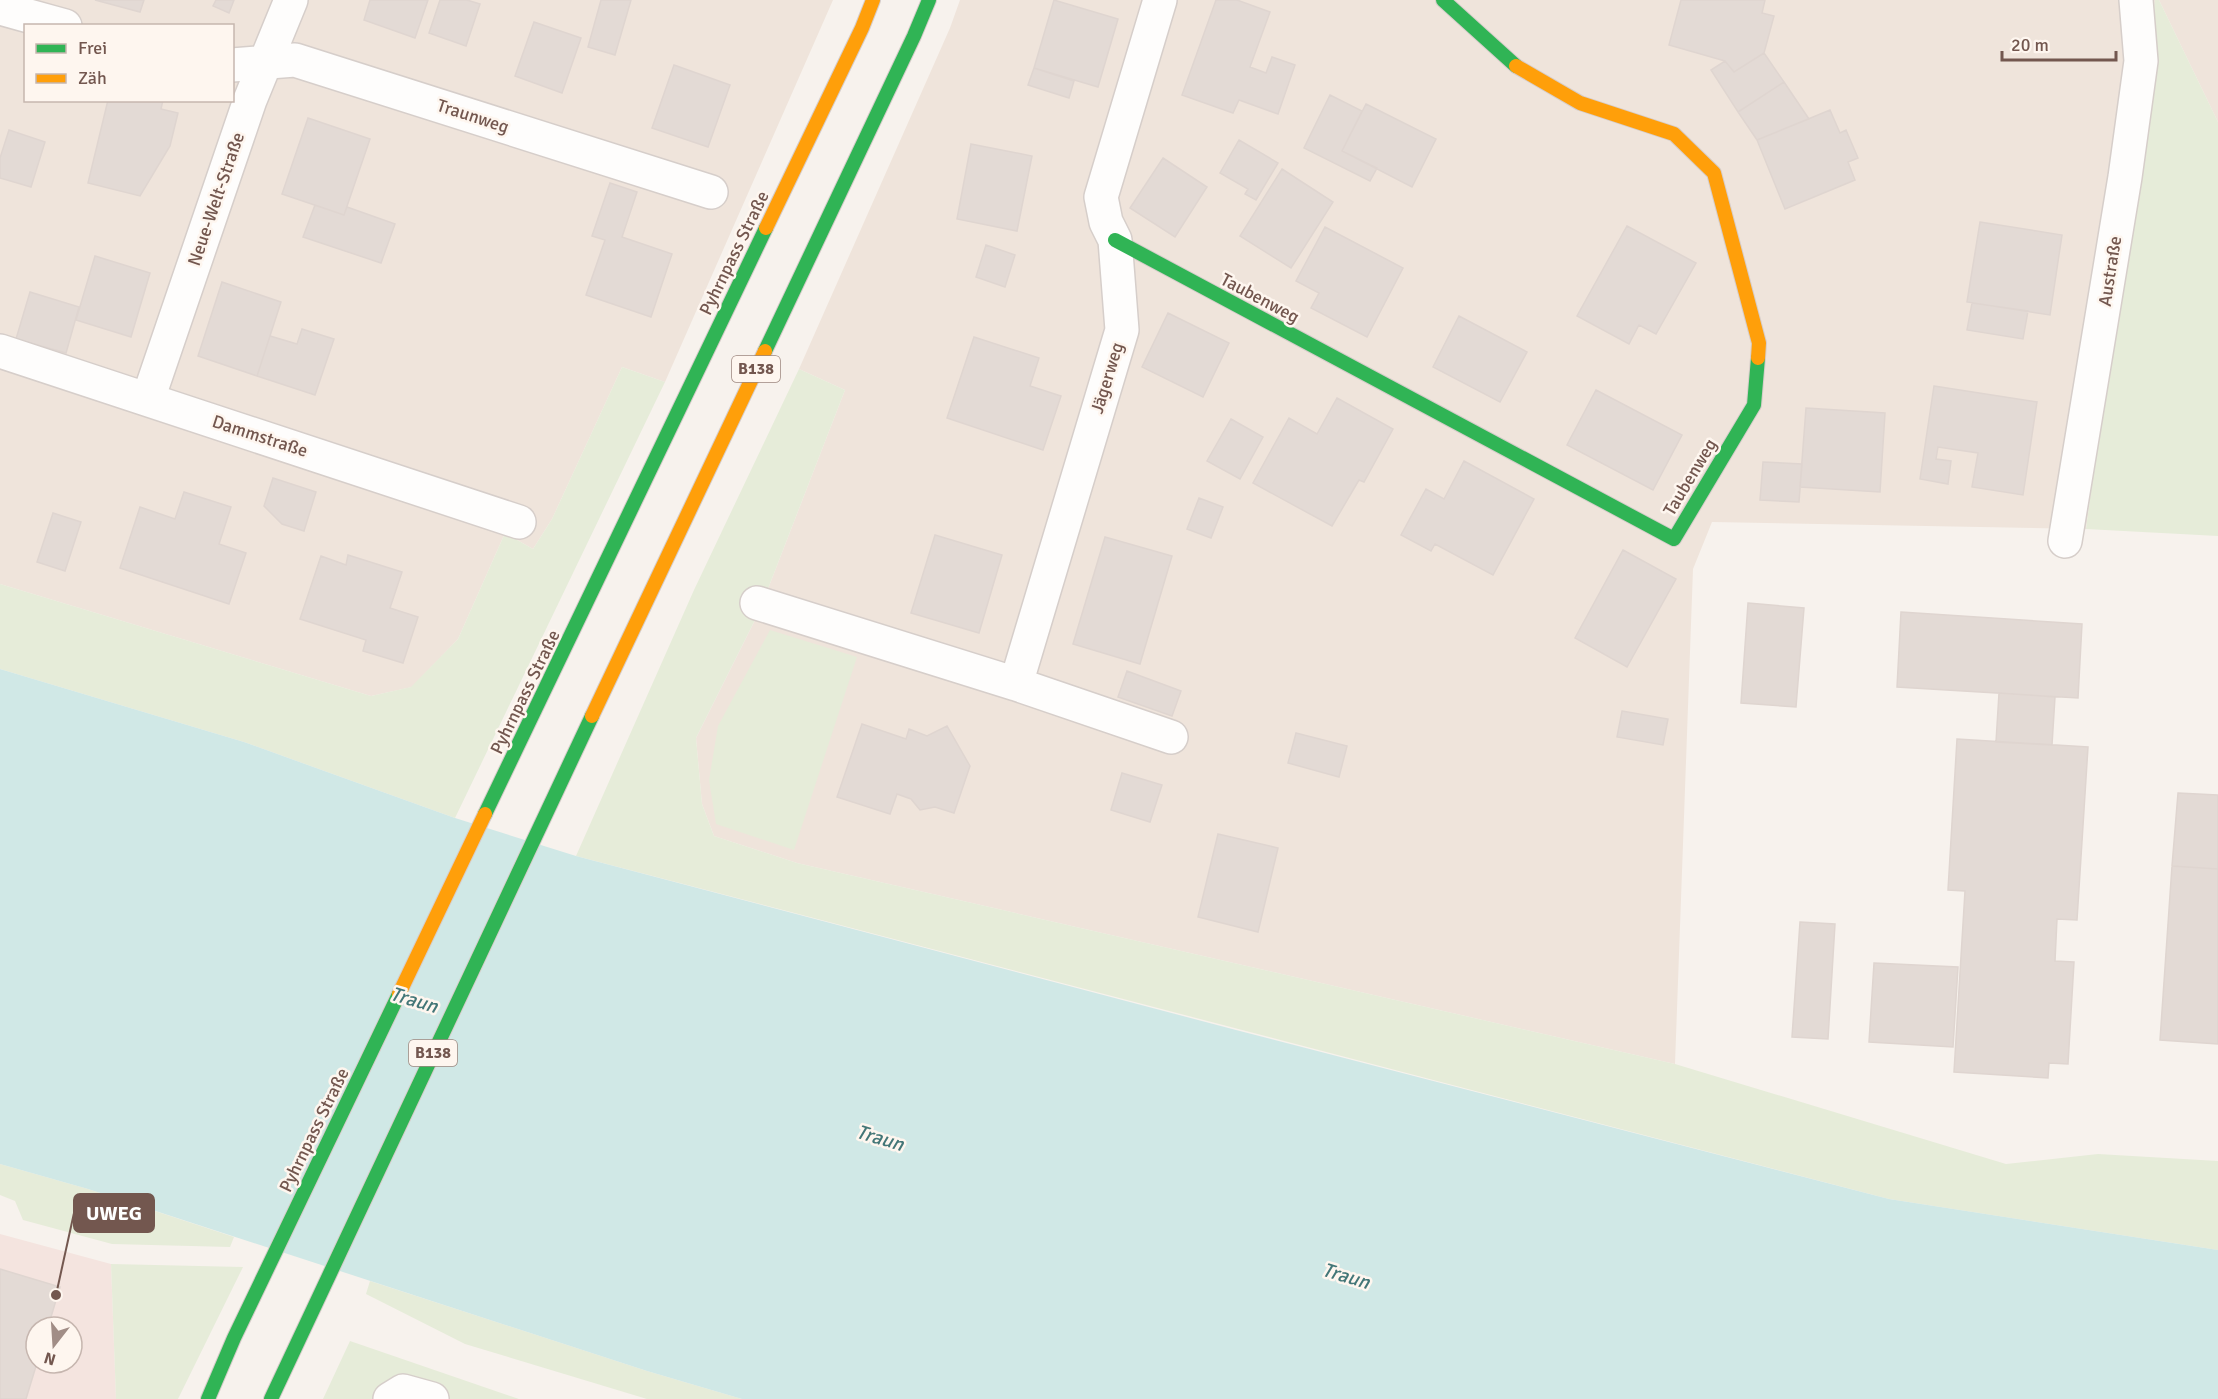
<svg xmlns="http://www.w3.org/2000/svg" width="2218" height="1399" viewBox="0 0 2218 1399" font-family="Signika,sans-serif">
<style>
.residential{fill:#efe4db;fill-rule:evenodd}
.commercial{fill:#f4e4df;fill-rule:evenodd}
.green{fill:#e6ecd9}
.water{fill:#d0e8e6}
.building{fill:#e3dad5;stroke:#dfd5d0;stroke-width:1.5}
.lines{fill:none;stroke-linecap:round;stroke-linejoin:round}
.street-casing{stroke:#d6ceca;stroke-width:36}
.fast-casing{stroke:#d6cdca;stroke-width:16}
.slow-casing{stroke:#d6cdca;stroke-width:16}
.street{stroke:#fefdfc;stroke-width:33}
.fast{stroke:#30b455;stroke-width:14}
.slow{stroke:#ff9f0a;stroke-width:14}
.labels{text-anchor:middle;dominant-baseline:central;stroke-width:5;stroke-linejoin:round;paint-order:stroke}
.shield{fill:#fef6ef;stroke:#9d877f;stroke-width:1.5}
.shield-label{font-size:16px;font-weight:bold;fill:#73574f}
.street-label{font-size:18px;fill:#73574f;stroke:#fef6ef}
.water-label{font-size:20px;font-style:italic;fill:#437677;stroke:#fef6ef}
.leader{fill:none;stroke:#73574f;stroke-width:2}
.callout-dot{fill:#73574f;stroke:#fef6ef;stroke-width:2}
.callout{fill:#73574f;stroke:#73574f;stroke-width:2}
.callout-label{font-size:20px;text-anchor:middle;font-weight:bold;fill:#fff}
</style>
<rect width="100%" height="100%" fill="#f7f2ed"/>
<path class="residential" d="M0,0H833L665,382L622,367L552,519L533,549L505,533L458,639L412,687L371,696L0,584ZM26,26H232V100H26Z
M960,0H2155L2086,529L1712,522L1693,569L1675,1064L797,863L714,836L702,804L696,738L759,612L845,390L799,369L950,28Z
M2159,0H2218V122Z"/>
<path class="commercial" d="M0,1234L111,1264L116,1399H0ZM36,1327H72V1363H36Z"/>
<path class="green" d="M2155,0H2159L2218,122V536L2086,529Z
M622,367L665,382L455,818L244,742L0,669V584L371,696L411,687L458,639L505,533L533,549L552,519Z
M799,369L845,390L759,612L696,738L702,804L714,836L797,863L1675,1064L2006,1164L2098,1154L2218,1161V1250L1889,1199L576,856L694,590Z
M770,630L857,657L794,850L716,824L709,780L718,726Z
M0,1164L88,1189L234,1237L230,1247L112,1244L23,1220L15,1201L0,1195Z
M111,1264L243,1267L178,1399H116Z
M370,1281L647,1371L742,1399H647L465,1344L366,1294Z
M350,1341L519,1399H323Z"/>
<path class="water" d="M0,669L244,742L455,818L576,856L1236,1030L1889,1199L2218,1250V1399H742L647,1371L88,1189L0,1164Z"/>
<path class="building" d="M95,0H144L140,12Z
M216,0H234L229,13L213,6Z
M370,0H428L415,38L364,20Z
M440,0H467L480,4L466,46L429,33Z
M601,0H631L615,55L588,47Z
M1054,0L1118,19L1098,87L1034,68Z
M1216,0H1237L1270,12L1250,67L1266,73L1272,57L1295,65L1278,114L1239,100L1233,113L1182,95Z
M1681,0H1765L1762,13L1774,16L1764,53L1734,72L1725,61L1669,45Z
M534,22L581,38L562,93L515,76Z
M1764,53L1784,82L1738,112L1711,70L1725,61L1734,72Z
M674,65L730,85L708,147L652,128Z
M1034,68L1074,81L1069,98L1028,85Z
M1784,82L1809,119L1757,140L1738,112Z
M1330,95L1362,111L1342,151L1377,168L1370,181L1304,148Z
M108,100H163L161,109L178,113L170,146L140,196L88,183Z
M1366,104L1436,139L1412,187L1342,151Z
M1830,110L1840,133L1846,130L1858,158L1848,162L1855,180L1785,209L1757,140Z
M308,118L370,139L344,215L282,194Z
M9,130L45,142L31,187L0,178V158Z
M1239,140L1278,163L1256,200L1245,194L1248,189L1220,173Z
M971,144L1032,156L1017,231L957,219Z
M1163,158L1207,187L1175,237L1130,208Z
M1282,169L1333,202L1291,268L1240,236Z
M610,183L637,192L622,237L672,254L651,317L586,295L605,240L592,236Z
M315,205L344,215L347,207L395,224L381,263L303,237Z
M1980,222L2062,235L2050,315L1967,302Z
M1627,226L1696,263L1656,334L1639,325L1629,344L1577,316Z
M1325,227L1403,268L1367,337L1311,308L1319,293L1296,281Z
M986,245L1015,255L1005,287L976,277Z
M95,256L150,273L131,337L76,320Z
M222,282L281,302L257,376L198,356Z
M30,292L79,307L66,353L16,339Z
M1972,303L2028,311L2023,339L1967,330Z
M1168,313L1229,343L1203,397L1142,367Z
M1459,316L1527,352L1500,402L1433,367Z
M302,329L334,339L315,395L257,376L270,336L297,344Z
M974,337L1039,358L1030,386L1061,396L1043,450L947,418Z
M1934,386L2037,402L2023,495L1972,487L1978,453L1938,447L1936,459L1951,461L1948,484L1920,479Z
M1596,390L1682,435L1653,490L1567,445Z
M1337,398L1393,429L1364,482L1359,480L1332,526L1253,483L1289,418L1317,434Z
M1806,408L1885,413L1880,492L1800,487Z
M1231,419L1263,437L1240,479L1207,461Z
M1464,461L1534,499L1493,575L1435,544L1431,551L1401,535L1426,489L1444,499Z
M1763,462L1802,464L1799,502L1760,500Z
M273,478L316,492L304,531L282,524L264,506Z
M184,492L231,507L219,544L246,553L229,604L120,568L140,507L175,519Z
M1199,498L1223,507L1211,538L1187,529Z
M53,513L81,522L65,571L37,562Z
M935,535L1002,555L979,633L911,613Z
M1105,537L1172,556L1140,664L1073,644Z
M1623,550L1676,579L1627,667L1575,638Z
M348,555L402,572L390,608L418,617L403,663L363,651L366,640L300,619L321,556L346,565Z
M1748,603L1804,608L1796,707L1741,703Z
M1901,612L2082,624L2078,698L1897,687Z
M1127,671L1181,691L1172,716L1118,697Z
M1999,693L2055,697L2052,745L1996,742Z
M1622,711L1668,719L1663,745L1617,737Z
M862,724L906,739L909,729L927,736L947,726L970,766L954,813L935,807L920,810L911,799L897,794L890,814L837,797Z
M1296,733L1347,746L1339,777L1288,763Z
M1957,739L2088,747L2077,920L2057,919L2055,961L2074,962L2068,1064L2049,1063L2048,1078L1954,1072L1965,891L1948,890Z
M1122,773L1162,785L1150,822L1111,810Z
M2178,793L2218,795V869L2172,866Z
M1218,834L1278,848L1258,932L1198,917Z
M2172,866L2218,869V1044L2160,1040Z
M1800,922L1835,924L1828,1039L1792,1037Z
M1874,963L1958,967L1953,1047L1869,1042Z
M0,1269L60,1287L48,1327H36L37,1363L26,1399H0Z"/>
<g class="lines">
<g class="street-casing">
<path id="street" d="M0,8L65,26
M232,65L295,60L711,192
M0,351L519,522
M148,399L250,100L291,0
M2065,541L2125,177L2141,61L2136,0
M757,603L1016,684L1122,330L1115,240L1106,222L1101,197L1160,0
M1016,684L1171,737
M390,1399L403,1391L432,1399"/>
</g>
<g class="fast-casing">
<path id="fast" d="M1443,0L1516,66
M1115,240L1674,539L1754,405L1758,358
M765,351L914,36L929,0
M485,814L766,228
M208,1399L234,1338L399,994
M271,1399L592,716"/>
</g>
<g class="slow-casing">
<path id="slow" d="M1516,66L1580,103L1674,134L1714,173L1759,343L1758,358
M766,228L862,28L873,0
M592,716L765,351
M399,994L485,814"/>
</g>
<use href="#street" class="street"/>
<use href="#fast" class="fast"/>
<use href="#slow" class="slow"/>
</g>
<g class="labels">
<g class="shield">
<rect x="732" y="356" width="48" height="26" rx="4.5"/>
<rect x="409" y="1040" width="48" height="26" rx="4.5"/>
</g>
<g class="shield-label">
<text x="756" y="369">B138</text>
<text x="433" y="1053">B138</text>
</g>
<g class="street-label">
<text transform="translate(473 116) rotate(18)">Traunweg</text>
<text transform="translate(216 199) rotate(-71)">Neue-Welt-Straße</text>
<text transform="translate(734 253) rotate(-64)">Pyhrnpass Straße</text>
<text transform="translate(2110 271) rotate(-81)">Austraße</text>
<text transform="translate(1260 298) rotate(28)">Taubenweg</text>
<text transform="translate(1107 378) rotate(-73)">Jägerweg</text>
<text transform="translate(260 436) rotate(18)">Dammstraße</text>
<text transform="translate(1690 477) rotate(-59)">Taubenweg</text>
<text transform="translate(525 692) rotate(-64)">Pyhrnpass Straße</text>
<text transform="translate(314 1130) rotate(-64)">Pyhrnpass Straße</text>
</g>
<g class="water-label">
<text transform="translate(414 1000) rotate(17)">Traun</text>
<text transform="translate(880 1138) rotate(17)">Traun</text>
<text transform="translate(1346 1276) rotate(17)">Traun</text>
</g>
</g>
<path class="leader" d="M56 1295L74 1213"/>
<circle class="callout-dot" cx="56" cy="1295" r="6"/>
<rect class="callout" x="74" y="1194" width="80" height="38" rx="6"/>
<g class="callout-label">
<text x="114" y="1220">UWEG</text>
</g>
<rect x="24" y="24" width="210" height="78" fill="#fef6ef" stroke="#c6b6af" stroke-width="1.5"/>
<rect x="36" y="44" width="30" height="9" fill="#30b455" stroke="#c6b6af" stroke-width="1.5"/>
<text x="78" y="54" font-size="18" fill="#73574f">Frei</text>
<rect x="36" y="74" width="30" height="9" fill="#ff9f0a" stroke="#c6b6af" stroke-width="1.5"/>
<text x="78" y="84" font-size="18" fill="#73574f">Zäh</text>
<g transform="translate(54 1345) rotate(197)"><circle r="28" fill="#fef6ef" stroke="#c6b6af" stroke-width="1.5"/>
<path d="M0-4.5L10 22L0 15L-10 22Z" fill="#a18d86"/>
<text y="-9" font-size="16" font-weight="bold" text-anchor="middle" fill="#73574f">N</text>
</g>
<path d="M2002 51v9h114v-9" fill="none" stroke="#73574f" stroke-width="3"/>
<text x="2011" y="51" font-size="18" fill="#73574f" stroke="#fef6ef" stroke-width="4.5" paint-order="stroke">20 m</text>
</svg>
